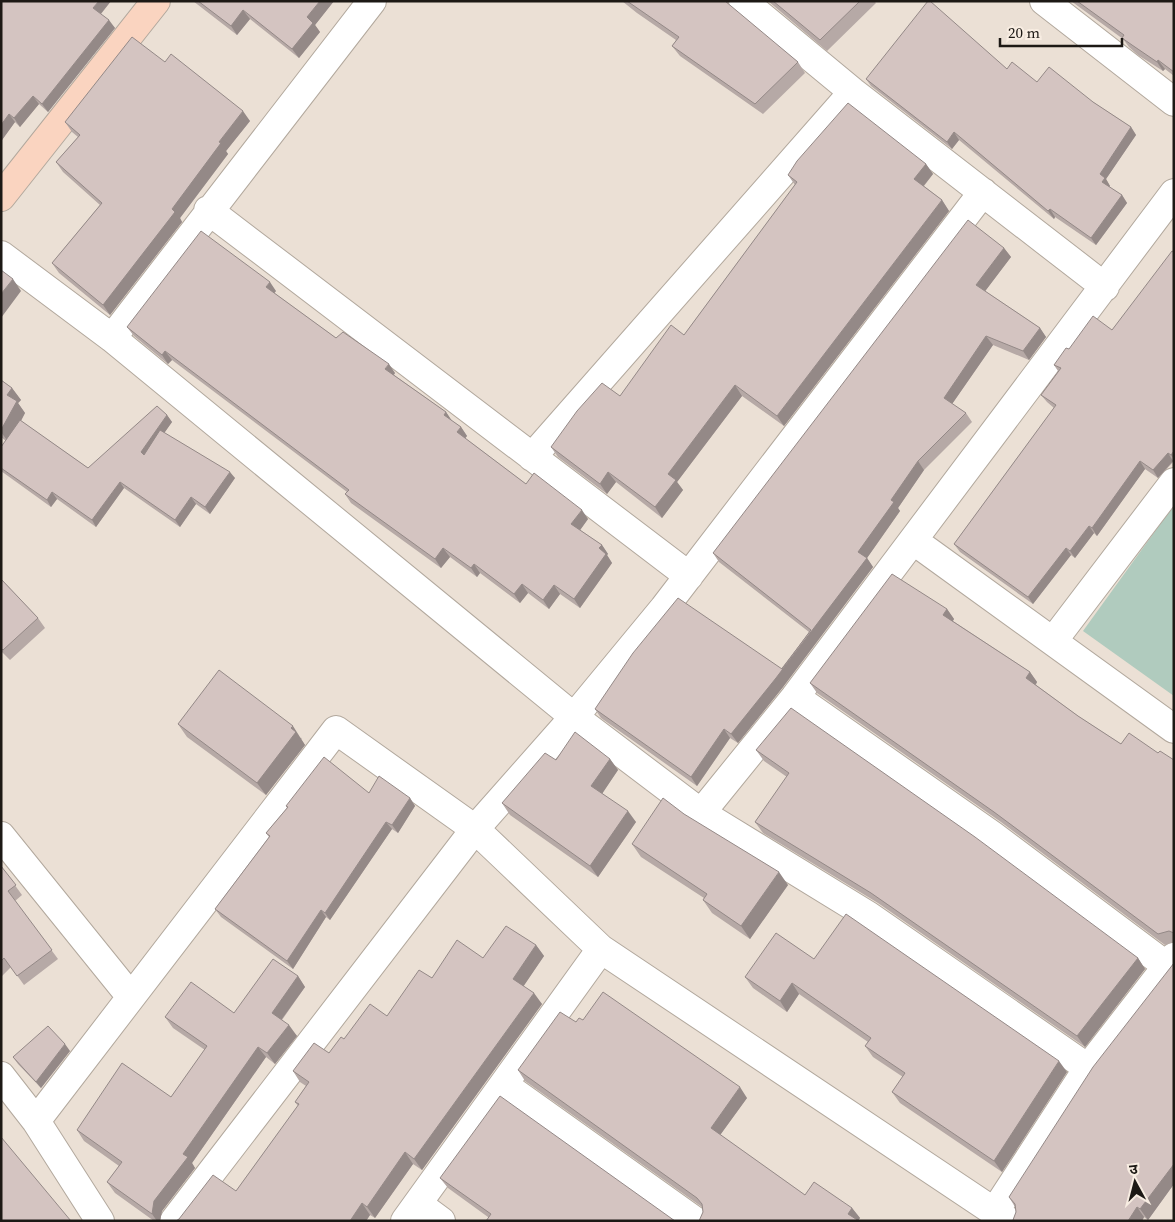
<svg xmlns="http://www.w3.org/2000/svg" width="1175" height="1222" viewBox="0 0 1175 1222" font-family="'Source Serif 4','Noto Sans Devanagari',serif">
<style>
.green{fill:#b0cbbe}
.lines{fill:none;stroke-linecap:round;stroke-linejoin:round}
.street-casing{stroke:#b2a89d;stroke-width:30}
.secondary-casing{stroke:#b2a89d;stroke-width:30}
.street{stroke:#fff;stroke-width:28}
.secondary{stroke:#fad4c0;stroke-width:28}
.wall{fill:#b6a9a6}
.shaded-wall{fill:#948987}
.building{fill:#d4c4c1;stroke:#948987}
</style>
<rect width="100%" height="100%" fill="#ebe0d5"/>
<path class="green" d="M1174,505V696L1083,631Z"/>
<g class="lines">
<g class="street-casing">
<path id="street" d="M743,1L853,92L1105,287
M1044,1L1174,102
M208,210L689,576
M1,255L112,338L574,717L701,813L869,916L1088,1068
M112,338L372,1
M532,457L853,92
M914,541L1174,729
M1053,641L1174,482
M795,697L992,835L1167,966
M701,813L795,697L1174,193
M1,836L131,997
M1,1076L36,1121L100,1221
M504,1085L695,1221
M36,1121L336,730L475,829L601,949L1008,1221
M418,1204L441,1221
M995,1211L1088,1068L1174,957
M174,1221L475,829L574,717L664,608L983,192
M405,1221L601,949"/>
</g>
<g class="secondary-casing">
<path id="secondary" d="M1,197L156,1"/>
</g>
<use href="#street" class="street"/>
<use href="#secondary" class="secondary"/>
</g>
<path class="wall" d="M1,1H111L101,14L115,28L48,112L39,104L20,127L15,122L2,140Z
M193,1H334L315,25L320,32L299,58L250,19L237,35Z
M622,1H728V5L798,62L805,73L763,114L680,56L672,46L676,40L637,13Z
M768,1H874L876,3L827,51Z
M1071,1H1174V76L1165,69L1163,71L1138,55L1129,47L1123,39Z
M165,62L250,121L226,151L228,154L180,218L182,222L110,315L59,273L52,263L100,205L63,172L56,162L78,137L72,132L65,122Z
M1007,69L1037,82L1093,102L1131,127L1136,135L1106,179L1110,186L1109,187L1122,195L1127,203L1096,245L1055,217L1054,219L959,140L952,149L871,86L866,79Z
M926,164L933,174L924,186L942,200L949,211L784,426L742,396L677,482L683,490L662,518L616,482L607,494L558,457L551,447L620,396L684,335L795,185L788,175Z
M1004,248L1011,257L985,291L1040,328L1046,337L1029,360L993,345L952,404L966,413L972,422L924,470L898,508L900,511L867,558L873,567L783,687L738,743L730,738L697,786L601,718L595,709L782,669L809,632L719,562L713,553Z
M1174,252V461L1158,478L1145,469L1097,536L1094,533L1075,558L1071,555L1033,604L960,552L954,544L1054,408L1047,402L1041,395L1058,371L1054,365L1069,349L1112,330Z
M276,291L274,293L336,338L395,373L394,375L446,412L452,421L461,427L467,436L465,438L526,484L588,519L580,530L602,545L608,554L607,555L612,563L580,608L560,594L549,609L528,593L520,603L480,573L477,577L450,557L441,568L351,503L345,494L347,492L172,360L168,364L134,336L127,327Z
M1,380L12,388L21,400L18,403L25,413L21,421L88,468L167,415L172,422L164,433L235,478L210,514L196,504L180,527L124,488L96,527L57,499L51,507L1,471V447L6,441L1,437Z
M1,579L38,618L45,628L10,660L1,651Z
M947,609L954,619L953,621L1030,672L1037,682L1036,685L1078,716L1121,744L1158,753L1174,760V942L1165,945L1001,822L817,693L810,683Z
M178,724L302,738L301,739L305,745L266,795L187,737Z
M756,750L1138,958L1145,969L1085,1047L878,903L763,833L755,822L787,777L764,761Z
M610,759L618,770L602,793L636,822L598,877L510,815L502,803L556,760Z
M369,793L410,798L415,806L398,833L392,829L330,920L326,917L293,969L221,917L215,909L269,837L266,833L287,808L286,806Z
M632,844L788,885L750,939L712,913L703,900L704,898L641,857Z
M1,866L22,895L15,901L58,959L24,985L11,967L1,977Z
M536,945L544,956L523,986L542,1004L422,1170L413,1164L375,1218L370,1215L366,1221H176L236,1191L298,1106L295,1102L306,1086L300,1082L293,1071L329,1053L344,1039L387,1016L432,978L483,958Z
M814,959L1067,1072L1002,1172L900,1103L892,1092L903,1077L873,1057L865,1046L868,1042L799,994L787,1012L753,988L745,977Z
M1174,963V1184L1148,1220L1144,1217L1142,1221H1012L1013,1220L1016,1212L1015,1207L1009,1197Z
M298,976L305,987L282,1020L297,1036L275,1064L266,1057L192,1163L195,1168L162,1211L160,1221H154L115,1193L107,1182L119,1166L84,1141L77,1130L171,1097L205,1050L173,1028L165,1017L234,1013Z
M583,1020L747,1098L720,1135L805,1195L852,1208L860,1218L858,1220H700L703,1212L702,1207L525,1081L518,1070L576,1022Z
M70,1051L41,1088L18,1064L13,1057Z
M440,1178L675,1221L488,1217L448,1188Z"/>
<path class="shaded-wall" d="M99,1H111L99,16L93,8Z
M320,1H334L315,25L320,32L299,58L292,49L307,17Z
M243,10L250,19L237,35L231,26Z
M109,20L115,28L48,112L42,104Z
M1158,60L1165,69L1163,71L1157,62Z
M33,96L39,104L20,127L14,118Z
M243,111L250,121L226,151L228,154L180,218L182,222L110,315L103,305L172,209L219,142Z
M9,114L15,122L2,140L1,125Z
M1131,127L1136,135L1106,179L1110,186L1108,190L1102,182L1100,174Z
M954,132L959,140L952,149L947,142Z
M926,164L933,174L921,189L914,179Z
M1122,195L1127,203L1096,245L1091,238Z
M942,200L949,211L784,426L777,416Z
M1050,209L1055,217L1054,219L1048,211Z
M1004,248L1011,257L983,294L976,285Z
M13,279L21,291L1,318V294Z
M270,282L276,291L272,296L266,287Z
M1040,328L1046,337L1029,360L1023,351Z
M986,336L993,345L950,407L944,398Z
M165,351L172,360L168,364L162,355Z
M389,364L395,373L391,378L385,369Z
M735,385L742,396L677,482L683,490L662,518L655,507L668,474Z
M12,388L21,400L18,403L25,413L9,443L1,432V430L7,395Z
M446,412L452,421L450,424L444,415Z
M167,415L172,422L146,459L141,452Z
M461,427L467,436L463,441L457,432Z
M1174,451V459L1171,455Z
M1168,453L1173,461L1158,478L1153,470Z
M918,461L924,470L898,508L900,511L867,558L873,567L783,687L738,743L731,734L864,561L858,552L891,500Z
M1140,461L1145,469L1097,536L1092,528Z
M230,472L235,478L210,514L205,507Z
M608,472L616,482L607,494L600,484Z
M120,482L124,488L96,527L92,520Z
M52,492L57,499L51,507L47,500Z
M191,497L196,504L180,527L175,520Z
M582,510L588,519L578,533L571,524Z
M1089,526L1094,533L1075,558L1070,551Z
M602,545L608,554L607,555L612,563L580,608L574,599L599,548Z
M443,548L450,557L441,568L435,559Z
M1066,548L1071,555L1033,604L1028,597Z
M474,564L480,573L477,577L471,568Z
M522,584L528,593L520,603L514,594Z
M554,585L560,594L549,609L543,600Z
M947,609L954,619L950,625L943,615Z
M1030,672L1037,682L1033,688L1026,678Z
M293,726L305,745L266,795L257,783Z
M724,729L730,738L697,786L691,777Z
M610,759L618,770L600,797L591,786Z
M410,798L415,806L398,833L392,825Z
M628,811L636,822L598,877L590,866Z
M386,822L392,829L330,920L325,913Z
M779,872L788,885L750,939L741,926Z
M321,910L326,917L293,969L287,961Z
M536,945L544,956L521,990L513,979Z
M1138,958L1145,969L1085,1047L1077,1036Z
M298,976L305,987L279,1023L272,1013Z
M792,983L799,994L787,1012L780,1001Z
M534,993L542,1004L422,1170L414,1159Z
M289,1025L297,1036L275,1064L267,1053Z
M65,1044L70,1051L41,1088L36,1082Z
M258,1047L266,1057L192,1163L195,1168L162,1211L160,1221H157L152,1214L154,1201L183,1154Z
M1059,1061L1067,1072L1002,1172L994,1161Z
M740,1087L747,1098L718,1138L711,1128Z
M405,1152L413,1164L375,1218L367,1207Z
M1174,1164V1184L1148,1220L1140,1209Z
M362,1203L370,1215L366,1221H350Z
M1137,1207L1144,1217L1142,1221H1128Z
M852,1208L860,1218L858,1221L848,1214Z"/>
<path class="building" d="M1,1H99L93,8L109,20L42,104L33,96L14,118L9,114L1,125Z
M198,1H320L307,17L313,23L292,49L243,10L231,26Z
M627,1H725L798,62L755,104L672,46L679,37Z
M773,1H860L820,40Z
M928,1H930L1007,69L1012,62L1037,82L1049,67L1093,102L1131,127L1100,174L1105,178L1102,182L1122,195L1091,238L1050,209L1048,211L954,132L947,142L866,79Z
M1077,1H1174V72L1158,60L1157,62L1132,45L1122,38L1124,35Z
M132,37L165,62L171,54L243,111L219,142L221,143L172,209L175,212L103,305L52,263L102,203L56,162L80,135L65,122Z
M848,103L926,164L914,179L942,200L777,416L735,385L668,474L676,480L655,507L608,472L600,484L551,447L577,411L602,383L620,396L671,325L684,335L797,182L788,175L797,161Z
M968,220L1004,248L976,285L1040,328L1023,351L986,336L944,398L966,413L918,461L891,500L894,502L858,552L867,558L776,678L731,734L724,729L691,777L595,709L633,653L678,598L782,669L811,630L713,553Z
M201,231L270,282L266,287L336,338L343,332L389,364L385,369L446,412L444,415L461,427L457,432L526,484L534,473L582,510L571,524L602,545L599,548L606,554L574,599L554,585L543,600L522,584L514,594L474,564L471,568L443,548L435,559L345,494L349,490L165,351L162,355L127,327Z
M1172,251L1174,252V451L1171,455L1168,453L1153,470L1140,461L1092,528L1089,526L1070,551L1066,548L1028,597L954,544L1056,405L1041,395L1061,368L1054,365L1066,348L1069,349L1093,316L1112,330Z
M1,270L13,279L1,294Z
M1,380L12,388L7,395L17,401L1,430Z
M157,406L167,415L141,452L144,455L160,430L230,472L205,507L191,497L175,520L120,482L92,520L52,492L47,500L1,468V447L20,420L88,468Z
M892,574L947,609L943,615L1030,672L1026,678L1078,716L1121,744L1129,733L1158,753L1160,751L1174,760V933L1169,931L1158,934L994,812L810,683Z
M1,579L38,618L3,650L1,648Z
M219,670L293,726L291,728L296,732L257,783L178,724Z
M791,708L975,837L1138,958L1077,1036L871,893L755,822L789,773L756,750Z
M575,732L610,759L591,786L628,811L590,866L502,803L545,753L556,760Z
M324,757L369,793L379,776L410,798L392,825L386,822L325,913L321,910L287,961L215,909L270,836L266,833L288,807L286,806Z
M663,798L684,814L779,872L741,926L703,900L707,894L632,844Z
M1,866L16,885L8,891L52,950L17,976L4,958L1,961Z
M846,914L1059,1061L994,1161L892,1092L905,1073L865,1046L871,1038L792,983L780,1001L745,977L776,933L814,959Z
M506,926L536,945L513,979L534,993L414,1159L405,1152L367,1207L362,1203L350,1221H176L179,1219L213,1175L236,1191L299,1104L295,1102L309,1082L293,1071L314,1043L329,1053L341,1037L344,1039L370,1004L387,1016L419,970L432,978L457,940L483,958Z
M273,959L298,976L272,1013L289,1025L267,1053L258,1047L183,1154L188,1157L154,1201L152,1214L107,1182L122,1162L77,1130L122,1063L171,1097L207,1046L165,1017L191,982L234,1013Z
M1174,963V1164L1140,1209L1137,1207L1128,1221H1012L1013,1220L1016,1212L1015,1204L1009,1197L1093,1067Z
M603,992L740,1087L711,1128L805,1195L814,1182L852,1208L848,1214L859,1221H699L703,1212L702,1204L697,1198L518,1070L560,1012L576,1022L579,1018L583,1020Z
M48,1026L65,1044L36,1082L13,1057Z
M500,1096L675,1221H486L491,1214L440,1178Z
M1,1137L71,1221H1Z"/>
<rect width="1175" height="1222" fill="none" stroke="#1d1915" stroke-width="5"/>
<g transform="translate(1135 1182) rotate(353)" stroke="#f8ede2" stroke-width="4" paint-order="stroke">
<path d="M0-4L9 19L0 12L-9 19Z" fill="#1d1915"/>
<text y="-8" font-size="14" font-weight="bold" text-anchor="middle" fill="#1d1915">उ</text>
</g>
<path d="M1000 38v8h122v-8" fill="none" stroke="#1d1915" stroke-width="2.5"/>
<text x="1008" y="38" font-size="15" fill="#1d1915" stroke="#f8ede2" stroke-width="4" paint-order="stroke">20 m</text>
</svg>
